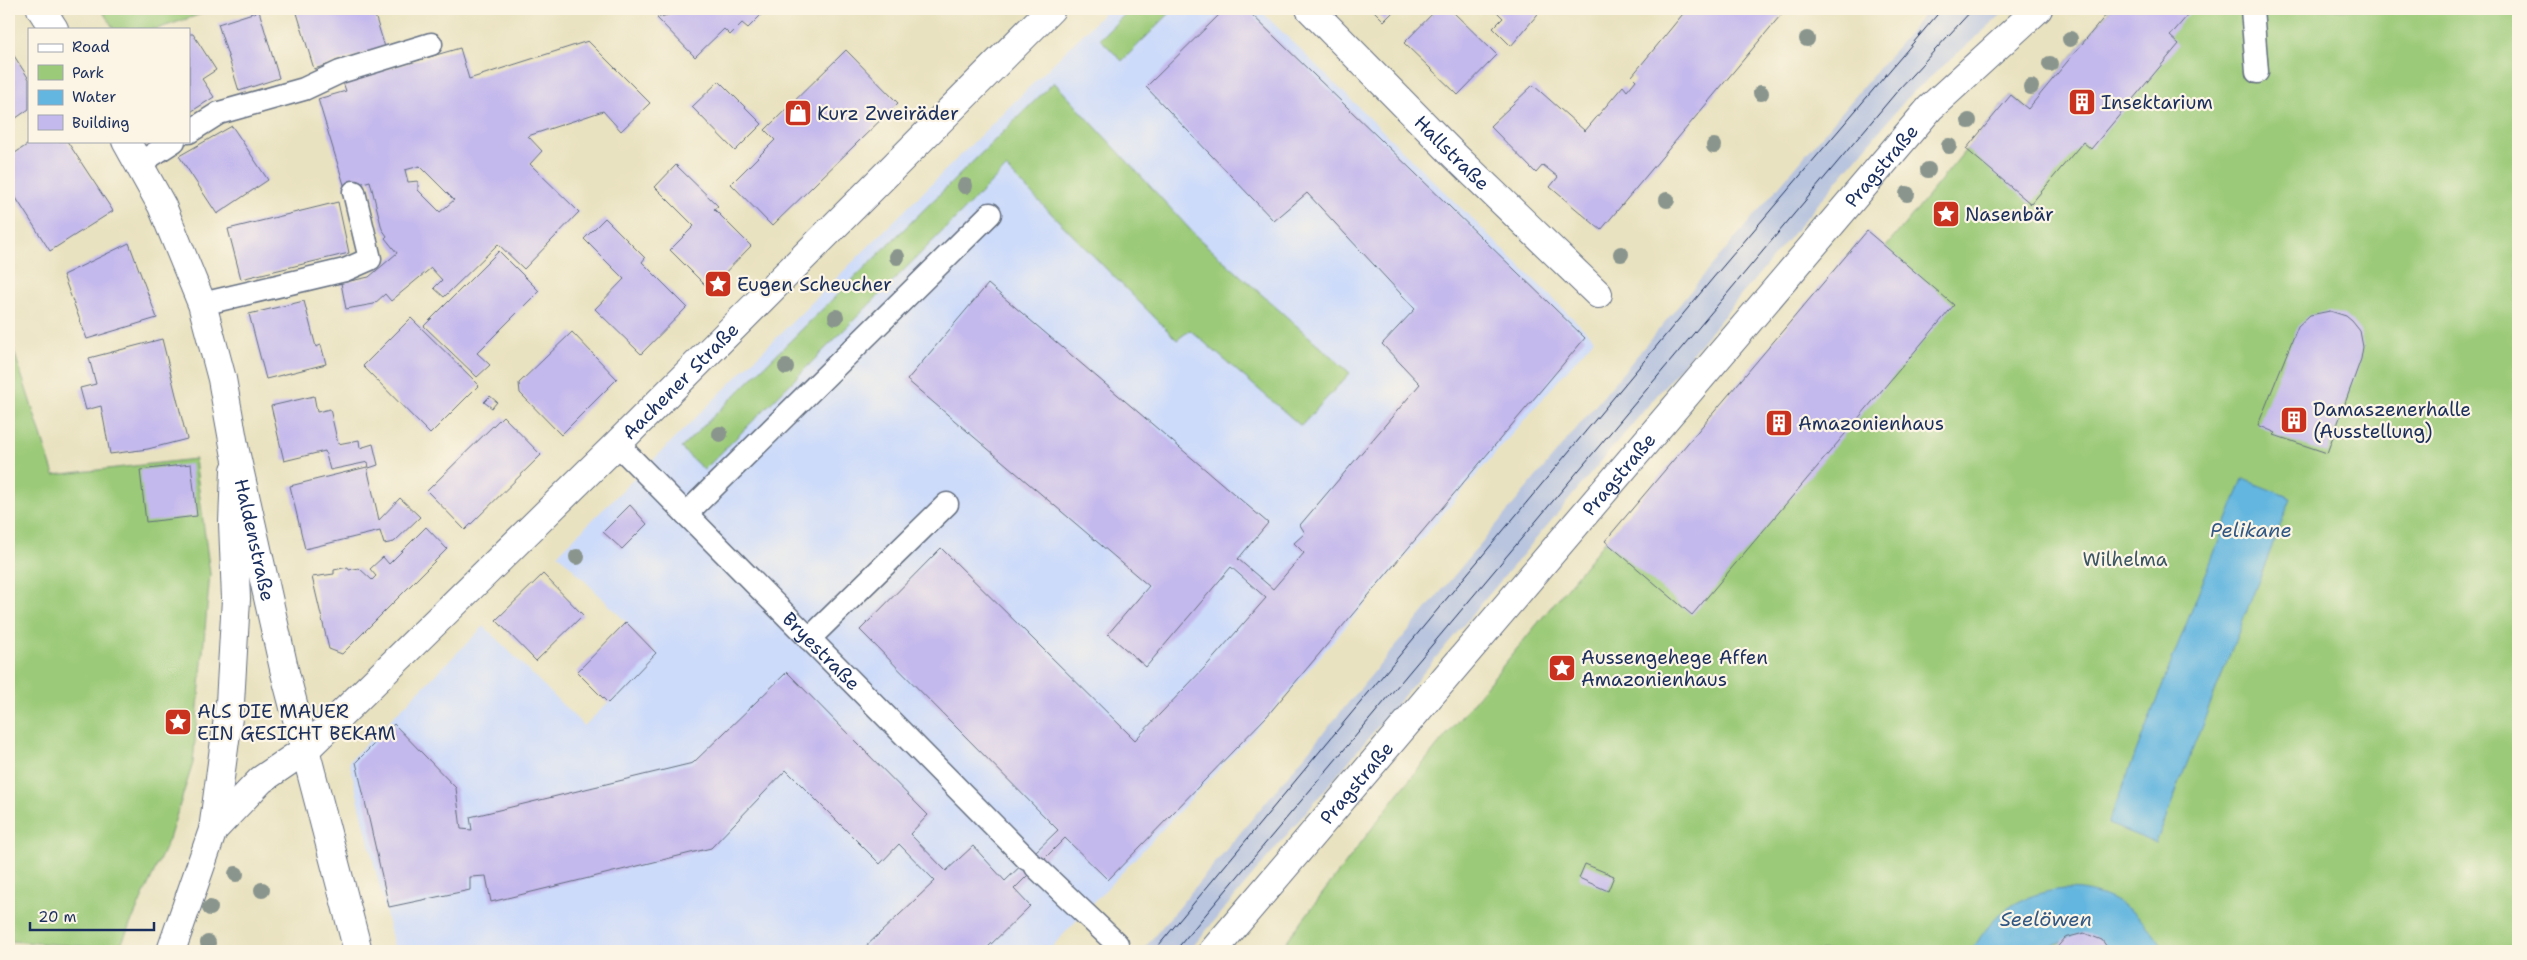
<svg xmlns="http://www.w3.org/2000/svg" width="2527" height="960" viewBox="0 0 2527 960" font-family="'Shantell Sans',sans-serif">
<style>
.built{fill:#cddbfa}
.industrial{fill:#b9c5de}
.green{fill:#9bca78;stroke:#5b7c6b}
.water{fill:#63b6df;stroke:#3f729e}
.building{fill:#c4b9ec;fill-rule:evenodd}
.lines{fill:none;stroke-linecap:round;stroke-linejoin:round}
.lane-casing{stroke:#636e80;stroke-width:25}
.street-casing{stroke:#636e80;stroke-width:30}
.secondary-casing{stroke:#636e80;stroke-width:30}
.lane{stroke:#fff;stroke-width:22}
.street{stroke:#fff;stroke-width:28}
.secondary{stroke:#fff;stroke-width:28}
.tram{stroke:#1b2f5e;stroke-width:1}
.tree{fill:#89958d}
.labels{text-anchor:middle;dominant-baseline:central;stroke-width:4.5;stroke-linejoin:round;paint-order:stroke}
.poi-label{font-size:19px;fill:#1b2f5e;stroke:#fcf5e5;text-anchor:start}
.street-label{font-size:19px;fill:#1b2f5e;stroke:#fcf5e5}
.park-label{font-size:19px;fill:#3b5664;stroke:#fcf5e5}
.water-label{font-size:20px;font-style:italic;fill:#315885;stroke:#fcf5e5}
</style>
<rect width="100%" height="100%" fill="#fcf5e5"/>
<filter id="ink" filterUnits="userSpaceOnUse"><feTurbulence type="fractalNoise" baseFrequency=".02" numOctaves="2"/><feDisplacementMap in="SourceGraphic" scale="10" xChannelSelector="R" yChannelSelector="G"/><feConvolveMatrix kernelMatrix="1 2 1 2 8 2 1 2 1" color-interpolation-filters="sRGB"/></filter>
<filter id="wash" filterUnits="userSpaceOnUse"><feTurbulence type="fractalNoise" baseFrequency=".0096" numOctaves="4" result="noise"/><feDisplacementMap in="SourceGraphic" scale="20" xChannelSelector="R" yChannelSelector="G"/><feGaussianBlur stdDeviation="1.12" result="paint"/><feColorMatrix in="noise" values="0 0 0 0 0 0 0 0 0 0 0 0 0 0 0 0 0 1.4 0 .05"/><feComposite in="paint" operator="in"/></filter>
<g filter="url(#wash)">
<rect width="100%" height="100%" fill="#e9e2c0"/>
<path class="built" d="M1108,9H1259L1594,339L1268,717L1048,951H395L349,761L484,626L584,726L608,703L656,652L558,554Z"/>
<path class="industrial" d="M1929,9H2008L1908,97L1189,951H1142L1709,269Z"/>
<path class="green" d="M101,9H216L157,29H114Z
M1130,9H1174L1122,61L1100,39Z
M2111,9H2518V951H1279L1398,794L1605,541L1886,247L2011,95L2028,109Z
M1054,82L1197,237L1350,373L1301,426L1190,330L1177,340L1006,168L704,470L681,448Z
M9,336L54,475L195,459L210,574L193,763L169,839L119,949L9,941Z"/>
<path class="water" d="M2243,479L2291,498L2156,843L2108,824Z
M2064,889C2110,889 2142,912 2165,951H2100L2073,941L2060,942L2038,951H1972C1993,913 2019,894 2064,889Z"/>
<g id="blocks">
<path class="building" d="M309,9H373L385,47L314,69L297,13Z
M688,9H756L762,14L748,28L742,23L730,35L724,29L695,57L657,18Z
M1225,9H1246L1585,338L1267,716L1108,880L1065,838L1014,889L1030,906L984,951H861L935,881L899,844L880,864L786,770L711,848L491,902L486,876L470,877V890L389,907L356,762L394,724L456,788L461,829L472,830L470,817L693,763L787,672L928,815L910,834L946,871L973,846L1005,881L1058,830L860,630L941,548L1135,740L1208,664L1266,598L1231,567L1146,667L1108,634L1149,586L907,380L988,284L1268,523L1238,559L1273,589L1304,553L1294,543L1305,533L1300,525L1420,384L1382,344L1415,309L1307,193L1274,221L1146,87Z
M1372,9H1396L1384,21Z
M1437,9H1450L1497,55L1458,95L1404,43Z
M1494,9H1542L1511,46L1493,28L1503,18Z
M1687,9L1785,10L1601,230L1550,187L1558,177L1543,165L1536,173L1490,126L1533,85L1585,131L1623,86L1627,91L1636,80L1632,76Z
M2111,9H2193L2170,36L2179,44L2091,149L2083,142L2031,204L1966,149L2011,95L2028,109Z
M259,11L279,78L239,91L218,24Z
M189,34H193L216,70L202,79L214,97L189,113Z
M588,41L650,103L621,131L603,111L528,136L542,151L530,164L579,212L524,269L498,244L444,297L434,288L442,280L431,268L391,301L385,294L374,304L346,309L341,283L369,277L397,253L385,238L387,236L382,229L370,181L345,188L318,99L346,91L343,82L460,48L469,79ZM420,166L454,200L440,212L418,190V181L408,182L405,170Z
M9,48L29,79V109L9,123Z
M846,50L898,103L772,226L731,184L775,140L765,130Z
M719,81L762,124L735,151L692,107Z
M232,126L268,180L217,214L179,156Z
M33,141H67L113,211L50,251L9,187V157Z
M676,165L718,206L714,209L751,246L709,289L670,250L694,226L655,187Z
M338,202L349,253L241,279L228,229Z
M605,218L645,258L642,262L687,307L641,354L595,309L624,279L584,239Z
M1867,231L1954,305L1692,615L1605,541Z
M129,243L157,318L87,339L63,275Z
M499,251L539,291L477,353L490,365L477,377L424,326Z
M304,301L316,347L321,345L326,364L266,379L249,314Z
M2330,311L2346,316L2352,321L2360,331L2363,347L2361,359L2327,453L2274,435L2276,433L2258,425L2298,326L2310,315Z
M411,318L479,385L430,434L363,366Z
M572,332L617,379L561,435L520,393L519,383Z
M162,339L187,439L148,449L110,454L101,406L86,410L80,388L96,384L89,358Z
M314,396L317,412L330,409L338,444L359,440L360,448L373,444L378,465L369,468L368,462L330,470L325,451L284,461L271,406Z
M490,396L497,402L492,408L484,402Z
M503,416L541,455L465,530L427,491Z
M191,464L197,516L146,522L140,470Z
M367,467L379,520L400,498L420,517L394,542L384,544L380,531L305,549L290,486Z
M630,505L647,524L622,549L603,532Z
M426,527L447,549L342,654L329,649L312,577L334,574V570L348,567L349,570L359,568L372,580L376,576L370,569L383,557L389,564Z
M543,574L583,615L536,661L496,620Z
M626,622L656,653L608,703L577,672Z
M1585,864L1614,876L1608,891L1579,878Z
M2084,933L2102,940L2110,951H2054L2065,938Z"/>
</g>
</g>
<g filter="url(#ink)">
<use href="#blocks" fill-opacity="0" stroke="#636e80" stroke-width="1"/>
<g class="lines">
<g class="lane-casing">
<g id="lane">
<path d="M2252,9L2257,72"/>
<path d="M189,132L219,113L304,89L340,72L431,44"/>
<path d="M140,163L174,141"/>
<path d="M202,304L345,270L370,259L354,192"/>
<path id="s1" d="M617,444L1027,859"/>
<path d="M686,514L990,214"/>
<path d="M809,639L947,504"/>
<path d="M1036,867L1117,944"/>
</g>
</g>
<g class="street-casing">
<g id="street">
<path id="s2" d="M1310,9L1455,156L1598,294"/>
<path id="s3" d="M213,830L261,780L305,750L617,444L1051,9"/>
<path d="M171,951L213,830L230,703L236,599L233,523L235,470"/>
</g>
</g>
<g class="secondary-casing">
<g id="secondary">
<path d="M41,9L54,29"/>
<path id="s4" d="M126,141L162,206L202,304L222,379L235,451L285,673L358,951"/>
<path id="s5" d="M1213,951L1930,108L2038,9"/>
</g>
</g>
<use href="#lane" class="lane"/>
<use href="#street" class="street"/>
<use href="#secondary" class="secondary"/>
<path class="tram" d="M1154,951L1713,278L1942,9
M1175,951L1899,89L1973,9"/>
</g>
<g class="tree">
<circle cx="1807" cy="39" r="8"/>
<circle cx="2070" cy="39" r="8"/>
<circle cx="2050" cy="64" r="8"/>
<circle cx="2031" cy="87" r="8"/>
<circle cx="1761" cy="93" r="8"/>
<circle cx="1969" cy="121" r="8"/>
<circle cx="1714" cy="146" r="8"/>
<circle cx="1949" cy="146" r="8"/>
<circle cx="1928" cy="170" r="8"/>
<circle cx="965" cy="186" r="8"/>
<circle cx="1907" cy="194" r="8"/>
<circle cx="1667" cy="200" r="8"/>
<circle cx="1621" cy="254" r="8"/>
<circle cx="897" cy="257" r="8"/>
<circle cx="836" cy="317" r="8"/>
<circle cx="786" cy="367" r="8"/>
<circle cx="720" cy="434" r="8"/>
<circle cx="577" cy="557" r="8"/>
<circle cx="236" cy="874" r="8"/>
<circle cx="262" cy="890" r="8"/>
<circle cx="210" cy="908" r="8"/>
<circle cx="208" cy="943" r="8"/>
</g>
</g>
<defs>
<g id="building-square" transform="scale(1.4375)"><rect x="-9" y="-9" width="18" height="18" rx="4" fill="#c8321e" stroke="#fcf5e5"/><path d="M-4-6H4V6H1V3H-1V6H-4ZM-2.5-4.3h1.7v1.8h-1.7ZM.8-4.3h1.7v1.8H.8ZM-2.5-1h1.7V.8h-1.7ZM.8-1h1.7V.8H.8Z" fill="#fff"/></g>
<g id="shop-square" transform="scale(1.4375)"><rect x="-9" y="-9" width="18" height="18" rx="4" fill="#c8321e" stroke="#fcf5e5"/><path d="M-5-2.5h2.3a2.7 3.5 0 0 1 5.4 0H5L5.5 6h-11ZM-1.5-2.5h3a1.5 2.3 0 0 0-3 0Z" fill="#fff"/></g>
<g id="sight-square" transform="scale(1.4375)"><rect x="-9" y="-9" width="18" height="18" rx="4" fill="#c8321e" stroke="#fcf5e5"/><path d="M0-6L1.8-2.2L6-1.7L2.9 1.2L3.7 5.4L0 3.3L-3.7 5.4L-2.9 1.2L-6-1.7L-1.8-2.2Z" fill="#fff"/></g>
</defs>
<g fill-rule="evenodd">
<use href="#building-square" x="2082" y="102"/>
<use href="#shop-square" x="798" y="113"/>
<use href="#sight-square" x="1946" y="214"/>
<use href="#sight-square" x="718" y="284"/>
<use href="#building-square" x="2294" y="420"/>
<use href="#building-square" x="1779" y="423"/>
<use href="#sight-square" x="1562" y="668"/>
<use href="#sight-square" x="178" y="722"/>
</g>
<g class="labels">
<g class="poi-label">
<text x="2101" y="102">Insektarium</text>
<text x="817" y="113">Kurz Zweiräder</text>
<text x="1965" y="214">Nasenbär</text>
<text x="737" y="284">Eugen Scheucher</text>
<text x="2313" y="409">Damaszenerhalle<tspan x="2313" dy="22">(Ausstellung)</tspan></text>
<text x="1798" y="423">Amazonienhaus</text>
<text x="1581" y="657">Aussengehege Affen<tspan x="1581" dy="22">Amazonienhaus</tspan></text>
<text x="197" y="711">ALS DIE MAUER<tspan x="197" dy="22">EIN GESICHT BEKAM</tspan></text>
</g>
<g class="street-label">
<text stroke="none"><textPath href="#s2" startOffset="202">Hallstraße</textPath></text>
<text stroke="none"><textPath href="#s5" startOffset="1031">Pragstraße</textPath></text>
<text stroke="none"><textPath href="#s3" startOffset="649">Aachener Straße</textPath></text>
<text stroke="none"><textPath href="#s5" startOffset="626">Pragstraße</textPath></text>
<text stroke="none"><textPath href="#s4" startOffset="422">Haldenstraße</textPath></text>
<text stroke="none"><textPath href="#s1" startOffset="291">Bryestraße</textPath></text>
<text stroke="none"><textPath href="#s5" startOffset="221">Pragstraße</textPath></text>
</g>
<g class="park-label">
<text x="2125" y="559">Wilhelma</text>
</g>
<g class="water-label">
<text x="2251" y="530">Pelikane</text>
<text x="2046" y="919">Seelöwen</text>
</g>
</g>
<rect width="2527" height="960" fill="none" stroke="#fcf5e5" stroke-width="30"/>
<rect x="28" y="28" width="162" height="115" fill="#fcf5e5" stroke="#a2a6af"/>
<rect x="38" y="44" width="25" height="8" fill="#ffffff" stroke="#a2a6af"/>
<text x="72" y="52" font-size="15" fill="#1b2f5e">Road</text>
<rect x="38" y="65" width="25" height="15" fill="#9bca78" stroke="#a2a6af"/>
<text x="72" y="78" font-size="15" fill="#1b2f5e">Park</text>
<rect x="38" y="90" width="25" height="15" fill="#63b6df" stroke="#a2a6af"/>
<text x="72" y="102" font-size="15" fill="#1b2f5e">Water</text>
<rect x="38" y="115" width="25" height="15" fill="#c4b9ec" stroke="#a2a6af"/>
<text x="72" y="128" font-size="15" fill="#1b2f5e">Building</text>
<path d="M30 922v8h124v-8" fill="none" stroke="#1b2f5e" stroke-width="2.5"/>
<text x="38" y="922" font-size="15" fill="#1b2f5e" stroke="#fcf5e5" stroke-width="4" paint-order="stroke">20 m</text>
</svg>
